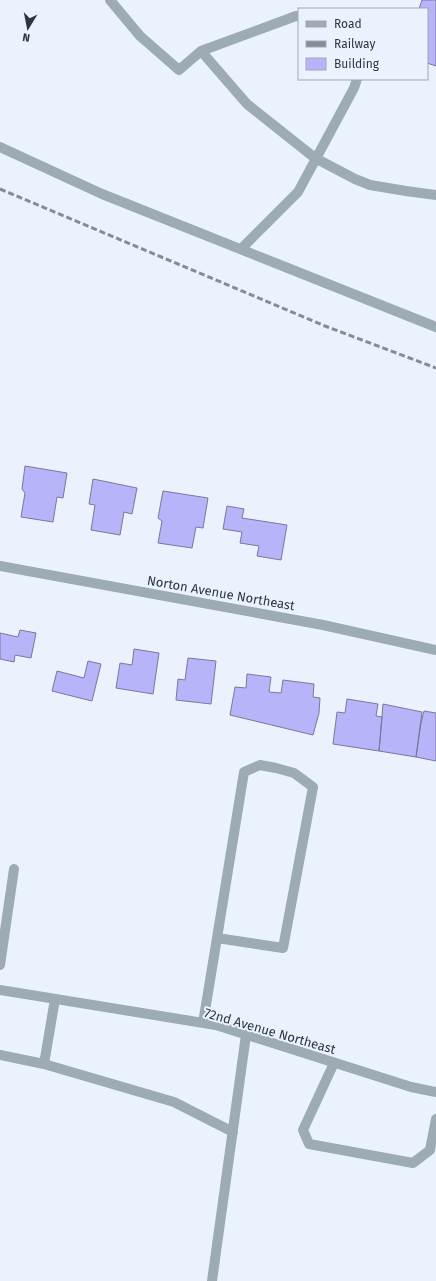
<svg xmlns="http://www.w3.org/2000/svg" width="436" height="1281" viewBox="0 0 436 1281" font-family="'Fira Sans',sans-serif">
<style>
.building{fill:#b7b4f9;stroke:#797897}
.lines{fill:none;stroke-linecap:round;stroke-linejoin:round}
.minor{stroke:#9cabb4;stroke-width:10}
.rail{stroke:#848c98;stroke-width:3;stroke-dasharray:6 3;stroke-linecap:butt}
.labels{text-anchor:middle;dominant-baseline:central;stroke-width:4;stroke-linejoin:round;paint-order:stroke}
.street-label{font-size:13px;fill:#2f3642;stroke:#eaf2fe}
</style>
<rect width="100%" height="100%" fill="#eaf2fe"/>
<path class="building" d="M422,0H436V66L427,63V9H419Z
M25,466L67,473L63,498L57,497L53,522L21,517L25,493L22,489Z
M93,479L137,488L132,514L124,512L120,535L91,530L95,505L89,504Z
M163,491L208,498L203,528L196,527L192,548L158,543L162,521L158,518Z
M227,506L244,509L242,518L287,525L281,560L257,556L259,546L240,543L242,532L223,529Z
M20,630L36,633L31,658L15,655L14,662L0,659V633L18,637Z
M134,649L159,653L153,694L116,688L120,663L132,665Z
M188,658L216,661L211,704L176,700L178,679L185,680Z
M88,661L101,664L92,701L52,691L57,671L84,678Z
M247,674L271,677L269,692L281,693L283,680L314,684L313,697L320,698L319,713L313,735L230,715L235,687L246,688Z
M347,699L378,704L376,716L382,717L379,751L333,744L337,712L345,713Z
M383,704L422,712L416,757L379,751Z
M424,711L436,713V761L416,757L421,723Z"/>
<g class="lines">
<path class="minor" d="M110,0L140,36L179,70L201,51L296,16H299
M201,51L247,104L315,158L355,179L370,185L406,191L436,195
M0,147L102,194L436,327
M241,249L298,192L354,88L357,79
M0,566L323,625L436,650
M0,965L14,869
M0,990L216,1025L411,1087L436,1092
M55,999L44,1064L174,1102L233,1132
M203,1023L217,938L283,948L313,787L294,773L276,768L260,765L244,772L217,938
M0,1055L44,1064
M334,1063L303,1130L309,1144L413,1163L430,1150L436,1119
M212,1281L246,1035"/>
<path class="rail" d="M0,189L325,326L436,368"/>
</g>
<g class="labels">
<g class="street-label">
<text transform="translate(221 593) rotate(10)">Norton Avenue Northeast</text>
<text transform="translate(270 1031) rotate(16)">72nd Avenue Northeast</text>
</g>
</g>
<rect x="298" y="8" width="130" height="72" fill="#eaf2fe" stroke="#9fa7b3"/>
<rect x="306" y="21" width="20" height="6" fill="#9cabb4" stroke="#9fa7b3"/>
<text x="334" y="28" font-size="12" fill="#2f3642">Road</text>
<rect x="306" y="41" width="20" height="6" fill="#848c98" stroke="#9fa7b3"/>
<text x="334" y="48" font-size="12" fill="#2f3642">Railway</text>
<rect x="306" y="58" width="20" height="12" fill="#b7b4f9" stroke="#9fa7b3"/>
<text x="334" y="68" font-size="12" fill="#2f3642">Building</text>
<g transform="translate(28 28) rotate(190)" stroke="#eaf2fe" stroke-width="3" paint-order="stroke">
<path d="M0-3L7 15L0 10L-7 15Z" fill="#2f3642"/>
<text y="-6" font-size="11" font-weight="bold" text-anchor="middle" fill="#2f3642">N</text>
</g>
</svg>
